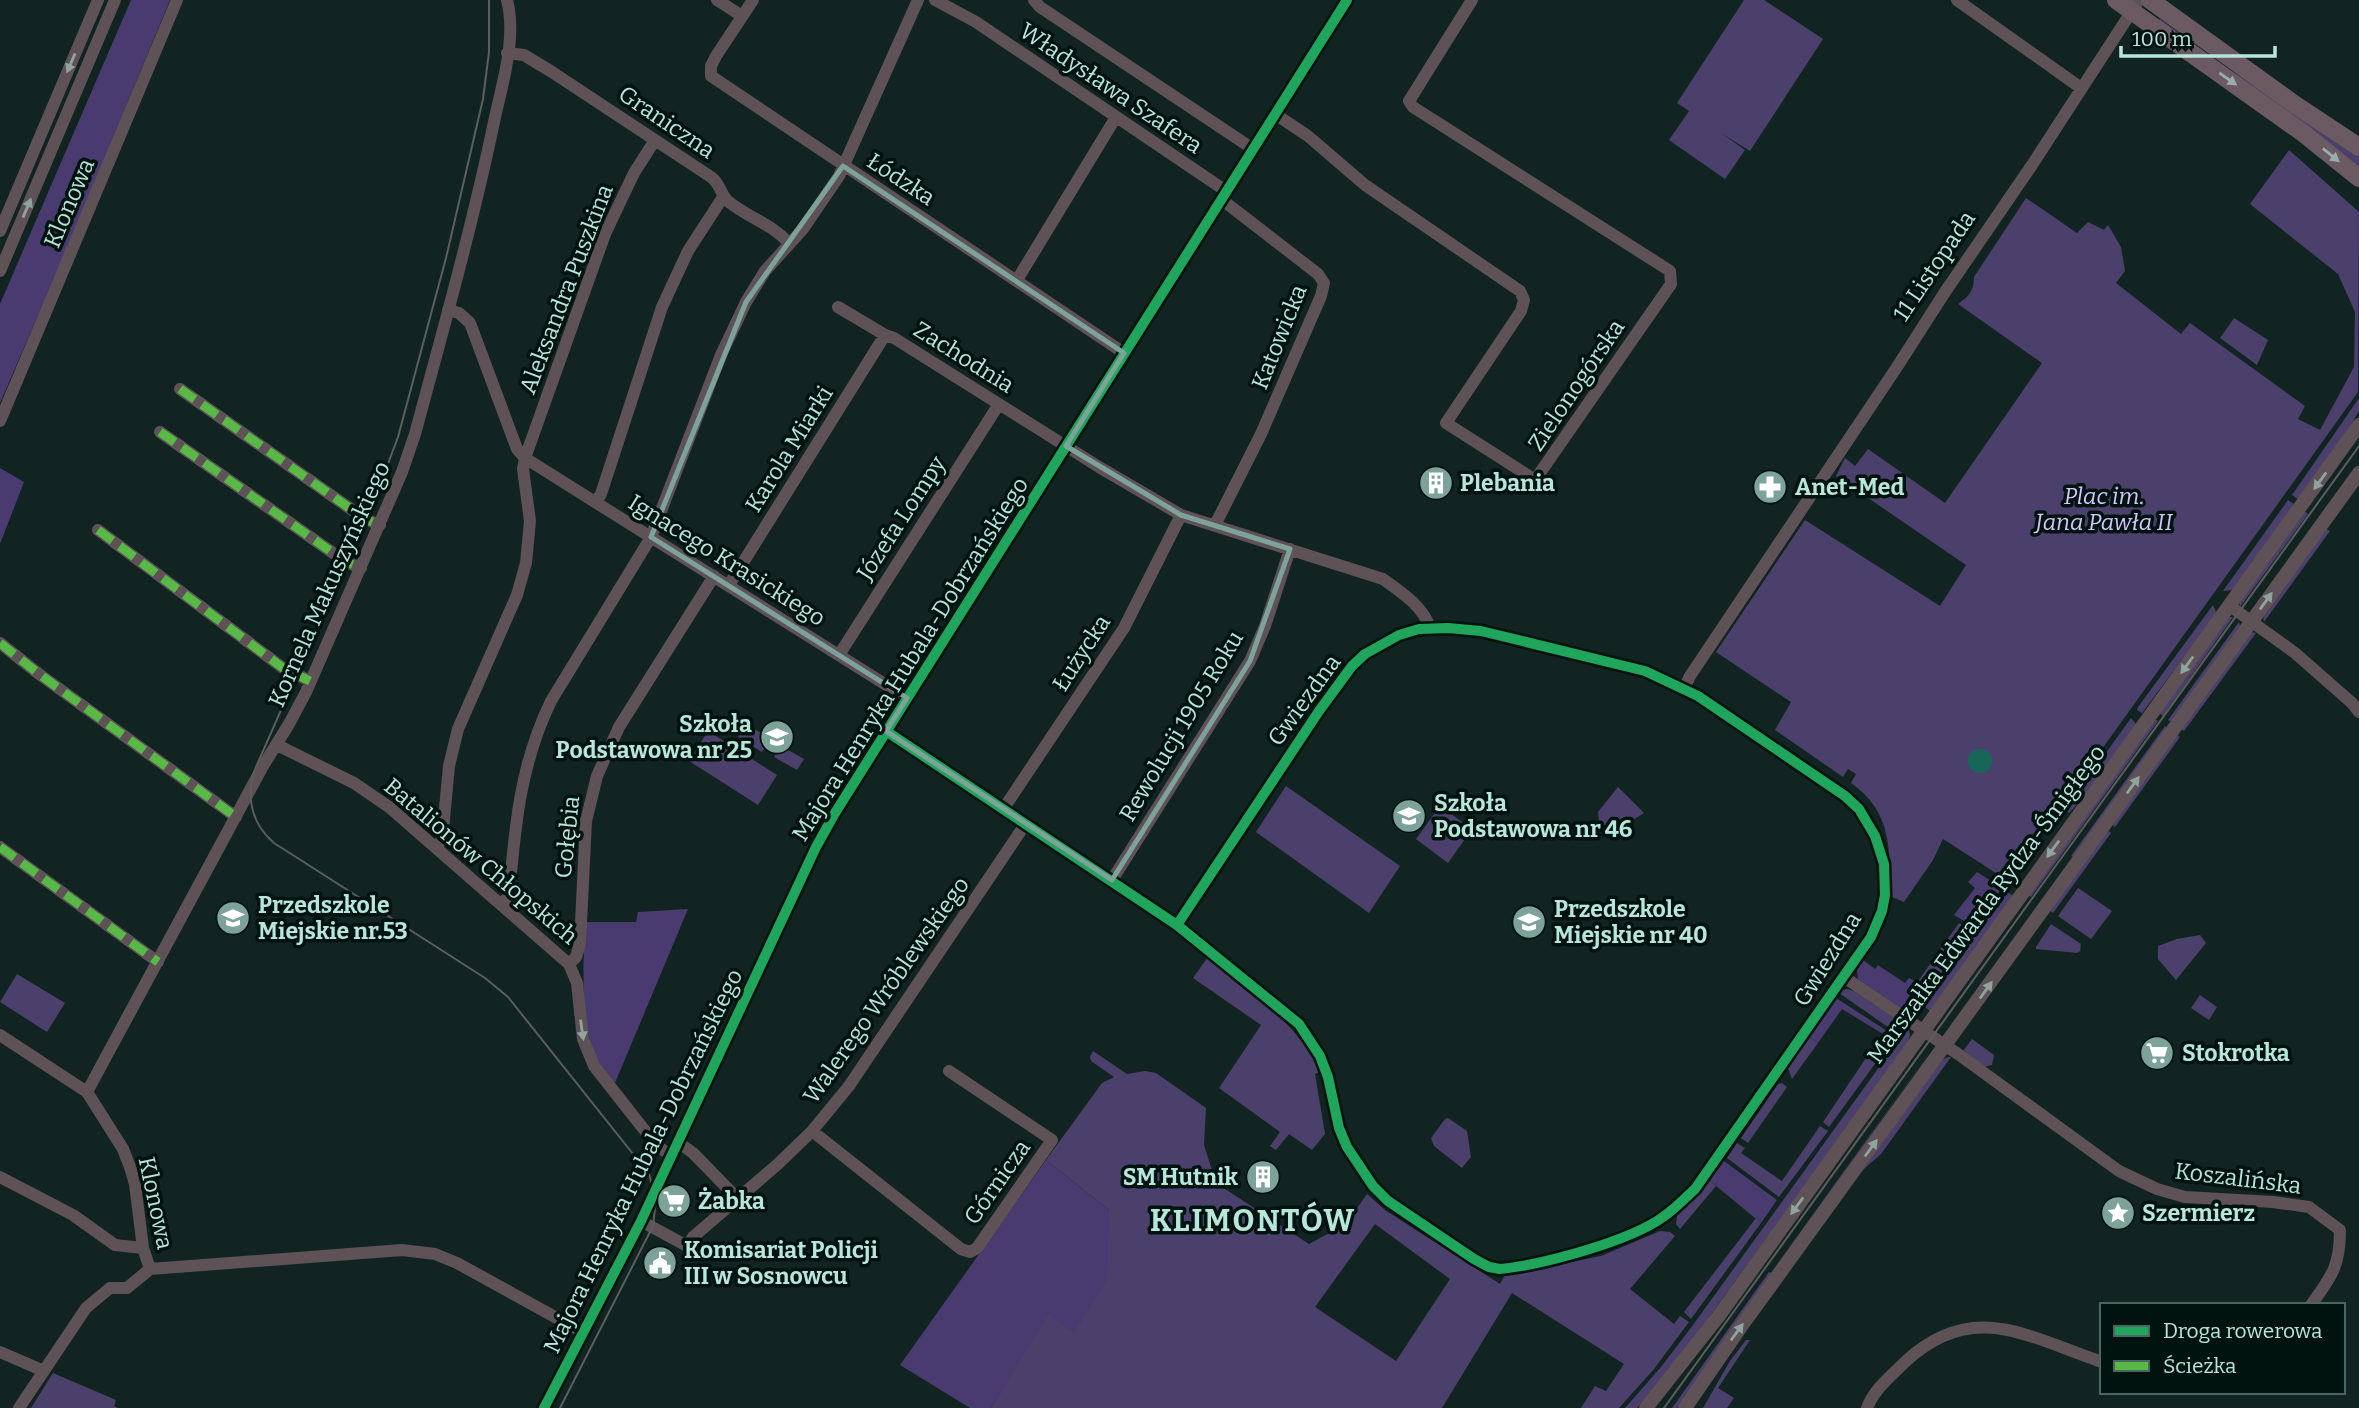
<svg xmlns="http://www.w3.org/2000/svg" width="2359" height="1408" viewBox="0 0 2359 1408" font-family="Bitter,serif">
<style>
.green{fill:#4b406b;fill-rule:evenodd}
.forest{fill:#493a6f}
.water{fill:#176759}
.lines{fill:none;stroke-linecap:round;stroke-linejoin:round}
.minor{stroke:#5e5257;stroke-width:12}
.tertiary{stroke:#5e5257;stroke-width:14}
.secondary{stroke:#6b5a62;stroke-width:18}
.tram{stroke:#5c5e5e;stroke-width:2}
.quiet{stroke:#58b947;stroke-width:9;stroke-dasharray:18 9;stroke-linecap:butt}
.cycleway-casing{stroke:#00130e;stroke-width:15}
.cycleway{stroke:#20a55d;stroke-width:10}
.oneway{fill:#8fa39f}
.oneway2{fill:#99aeaa}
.marked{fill:none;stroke:#7da299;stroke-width:5;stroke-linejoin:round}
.labels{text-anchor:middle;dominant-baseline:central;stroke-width:7;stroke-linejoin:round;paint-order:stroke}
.street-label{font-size:23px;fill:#b7e6da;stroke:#00130e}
.poi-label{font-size:23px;font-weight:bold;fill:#b7e6da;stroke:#00130e;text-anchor:start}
.park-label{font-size:23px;font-style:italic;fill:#d5c5fe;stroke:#00130e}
.district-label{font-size:30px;font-weight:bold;letter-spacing:2px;fill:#b7e6da;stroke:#00130e}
</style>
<rect width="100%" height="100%" fill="#122421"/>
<path class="green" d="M1744,0H1764L1823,39L1750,151L1721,133L1745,150L1725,179L1669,140L1689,111L1677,103Z
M2160,19L2229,69L2359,155V170L2158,23Z
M2289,150L2359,212L2358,392L2026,855L2018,851L1999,875L1943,839L1933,860L1904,902L1892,897C1888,851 1894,813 1851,783L1856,774L1848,769L1843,777L1775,730L1791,702L1716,652L1805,520L1940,606L1966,565L1836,476L1845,458L1855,466L1868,449L1945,503L2042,363L1958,304C1969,296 1974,291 1974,277L2026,198L2077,233L2088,222L2104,230L2108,225L2121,247L2125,271L2116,283L2181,334L2190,323L2305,406L2298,419L2320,430L2354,367L2355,312L2338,274L2250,204Z
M2234,318L2268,340L2257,365L2220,338Z
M2359,398V411L2341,441L2299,500L2292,495Z
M2288,500L2295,505L2234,590L2223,591Z
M2304,511L2308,514L2240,607L2239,602Z
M2325,528L2330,531L2264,622L2263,615Z
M2213,605L2216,612L2214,617L2142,713L2137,710L2138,707Z
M2229,617H2233L2163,716L2159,713Z
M2239,622L2240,626L2172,722L2168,720Z
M2252,632L2256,633L2184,731L2181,729L2249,634Z
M2131,718L2136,724L2084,797L2069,813L2065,810Z
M2155,719L2158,721L2031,897L2028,895Z
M746,724L771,739L762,752L738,737Z
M2165,726L2167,728L2074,857L2071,856Z
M708,731L777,775L758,805L689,761Z
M2177,735L2180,737L2115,827L2111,824Z
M781,746L804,759L797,770L774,757Z
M1286,786L1400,866L1369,913L1256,832Z
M1618,787L1644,813L1614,832L1599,821L1598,812Z
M1440,806L1472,829L1448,863L1416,839Z
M2107,830L2111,833L2053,913L2049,910Z
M2078,888L2112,911L2091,939L2058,916Z
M2006,891L2013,896L1930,1011L1924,1006Z
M1959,923L1971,931L1911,1016L1902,1010L1920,984L1918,981Z
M2051,924L2081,944L2080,951L2077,953L2036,949V947Z
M2200,935L2206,943L2176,980L2158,959V946L2177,939Z
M1207,958C1250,992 1297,1021 1320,1072L1315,1074L1325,1134L1312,1150L1289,1134L1276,1150L1270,1146L1280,1132L1219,1088L1261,1025L1193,978Z
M17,974L65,1003L47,1032L0,1002Z
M1847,989L1854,991L1905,1025L1898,1034L1839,993L1842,990Z
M2200,995L2217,1007L2209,1020L2191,1008Z
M1908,1027L1910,1035L1908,1042L1684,1352L1637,1408H1625L1661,1367L1693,1325Z
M1809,1037L1818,1043L1792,1079L1788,1068Z
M1972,1039L1994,1055L1992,1065L1984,1067L1963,1051Z
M1935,1044L1677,1408H1672L1769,1272L1771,1273Z
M1093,1051L1127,1074L1145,1071L1156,1073L1206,1108L1204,1145L1216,1183L1309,1244L1346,1224L1367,1194L1385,1210L1500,1284L1505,1275L1601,1256L1660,1231L1670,1232L1675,1236L1630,1289L1674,1324L1680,1316L1689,1322L1654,1369L1619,1408H1581L1595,1386L1606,1391L1624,1364L1512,1293L1442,1408H991L1109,1210L1046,1160L1102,1083L1114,1077L1091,1061L1090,1057ZM1375,1224L1450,1279L1396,1361L1315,1307Z
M1868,1055L1877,1061L1829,1127L1823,1122Z
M1948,1057H1951L1881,1154L1863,1170L1942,1060Z
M1782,1083L1787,1087L1748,1143L1741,1138L1778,1084Z
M1448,1118L1467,1131L1471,1157L1462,1168L1434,1146L1431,1138L1445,1119Z
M1820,1126L1828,1131L1779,1197L1727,1158L1737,1143L1745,1148L1741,1153L1782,1181Z
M1709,1180L1716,1186L1680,1229L1676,1224L1677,1216Z
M1756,1218L1761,1223L1691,1319L1684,1312Z
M1746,1340H1750L1718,1388L1734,1398L1727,1408H1703L1730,1361Z
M53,1373L116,1400L114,1406L118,1408H31Z"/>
<path class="forest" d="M131,0H170L62,260L0,403V304Z
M0,468L24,482L0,544Z
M1977,872L2002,888L1974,927L1954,915L1975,888L1968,882Z
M688,909L615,1083C575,1051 584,967 585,922H636L638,912Z
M1863,960L1875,969L1878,965L1905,983L1909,978L1920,983L1902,1010L1858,979L1857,970Z
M1836,998L1895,1036L1877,1061L1868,1055L1883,1034L1842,1009L1818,1043L1809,1037Z
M1046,1160L1109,1210L1107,1280L1074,1333L1049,1314L991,1408H970L900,1365Z
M1724,1161L1777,1200L1761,1223L1709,1180Z"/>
<path class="water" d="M1968 761a12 12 0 1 1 24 0a12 12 0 1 1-24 0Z"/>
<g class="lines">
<path class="minor" d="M717,0L742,16
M753,0L716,56L711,66V76L1124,353
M935,0L976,22L1226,191
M1034,0L1040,7L1253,149
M1957,0L2081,88
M507,53L524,55L552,72L711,177C721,184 720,195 729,202C749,218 772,224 789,243
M1275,114L1308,136L1365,185L1520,291L1524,300L1521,311L1446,423L1535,480L1671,284L1670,271L1413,107L1409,101L1472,0
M655,140L634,173L605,234L525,458L907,698
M0,231L98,0
M0,271L115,0
M1017,280L1116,117
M838,307L885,335L894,338L1099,467L1181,515L1383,579C1401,592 1423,606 1430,628
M180,389L365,519L380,525
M0,421L177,0
M160,432L346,562L361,568
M596,502L601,494L662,307L688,251L723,197
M1215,525L1261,434L1321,296L1324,283L1318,274L1221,199
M98,530L283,668L310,681
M729,585L885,335
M2230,606L2295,653L2352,703L2359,712
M0,643L39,674L236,817
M839,655L999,404
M1684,689L1690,676L1897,367L1945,292L2032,165L2139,0
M886,731L1177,925L1299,1024L1320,1056L1328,1077L1339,1128L1347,1147L1373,1186L1388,1201L1474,1259L1489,1267L1500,1269C1542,1265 1630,1241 1663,1217C1675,1209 1685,1198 1695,1189L1871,937L1882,911L1885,895L1884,864L1875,836L1859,809L1845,796L1698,696L1645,671L1481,631L1448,628L1419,629L1399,635L1365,654L1352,666L1319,711L1177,925
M277,745L354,783L389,807L569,964L577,983L583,1039L594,1066L657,1146L672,1156
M1004,808L1124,628L1181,515
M437,846L442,840L449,766L458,729L517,595L526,563L530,521L523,469L525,458L517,449L470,323L459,313L448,310
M0,847L158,962
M1112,880L1250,661L1265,626L1290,549
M502,905L509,895C515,826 520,765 551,701L651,537L721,355L746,302L765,271L803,229L839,176L918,0
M569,964L576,957L580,943L586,821L597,776L619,727L714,576
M1844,977L1958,1054L2119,1171L2157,1189L2185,1197L2273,1202L2309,1207L2340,1230C2340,1266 2332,1276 2311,1305
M0,1035L87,1092L123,1149L130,1167L135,1184L143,1248L150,1269
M87,1092L263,766L289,724L306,692L402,472L415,434C443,330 472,227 494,122C502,84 517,39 507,0
M812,1131L961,1249L970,1252L977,1248L1052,1140L949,1071
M678,1142L693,1153L737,1198
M0,1177L73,1215L115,1245L143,1248
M641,1221L687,1246L693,1237L778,1164L812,1131L849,1086L1026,823
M0,1352L44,1371
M19,1408L86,1308L110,1288H127L150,1269L402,1250L435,1254L457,1263L584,1333
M1867,1408C1874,1389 1891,1376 1905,1362C1973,1299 2028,1337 2102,1362"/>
<path class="tertiary" d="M544,1408L641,1221L816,847L835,813L1347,0
M1646,1408L1718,1317L2359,425
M1685,1408L1740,1328L2359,473"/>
<path class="secondary" d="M2116,0L2303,133L2359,178
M2150,0L2294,104L2359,147"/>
<path class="tram" d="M489,0V52L483,99L446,258L398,437L380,485L256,767C245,796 251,823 274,843L485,978L508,997L649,1174L656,1199L653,1226L560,1408
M1664,1408L2359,446"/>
<path class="quiet" d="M180,389L365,519L380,525
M160,432L346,562L361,568
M98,530L283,668L310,681
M0,643L39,674L236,817
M0,847L158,962"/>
<g class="cycleway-casing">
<path id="cycleway" d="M886,731L1177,925L1299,1024L1320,1056L1328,1077L1339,1128L1347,1147L1373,1186L1388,1201L1474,1259L1489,1267L1500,1269C1542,1265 1630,1241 1663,1217C1675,1209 1685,1198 1695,1189L1871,937L1882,911L1885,895L1884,864L1875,836L1859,809L1845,796L1698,696L1645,671L1481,631L1448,628L1419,629L1399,635L1365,654L1352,666L1319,711L1177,925
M544,1408L641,1221L816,847L835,813L1347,0"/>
</g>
<use href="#cycleway" class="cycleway"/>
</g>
<defs><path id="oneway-solid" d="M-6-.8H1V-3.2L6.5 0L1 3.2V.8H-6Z" transform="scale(1.75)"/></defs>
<g class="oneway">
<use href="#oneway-solid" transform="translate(71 63) rotate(113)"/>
<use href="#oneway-solid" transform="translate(27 208) rotate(-67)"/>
<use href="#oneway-solid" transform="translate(2320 481) rotate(126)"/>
<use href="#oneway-solid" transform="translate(2266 601) rotate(-54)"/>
<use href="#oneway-solid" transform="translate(2187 665) rotate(126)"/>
<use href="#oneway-solid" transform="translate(2133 785) rotate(-54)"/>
<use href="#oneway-solid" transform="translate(2053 849) rotate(126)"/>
<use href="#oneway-solid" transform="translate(1986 990) rotate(-54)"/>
<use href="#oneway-solid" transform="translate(582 1030) rotate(82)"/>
<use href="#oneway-solid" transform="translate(1871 1148) rotate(-54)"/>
<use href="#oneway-solid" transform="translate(1797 1206) rotate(126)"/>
<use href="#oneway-solid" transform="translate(1737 1332) rotate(-54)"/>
</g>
<g class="oneway2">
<use href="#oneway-solid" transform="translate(2228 79) rotate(35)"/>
<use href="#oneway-solid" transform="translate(2331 155) rotate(39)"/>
</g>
<path class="marked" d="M843,166L1124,353L1066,446L1181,515L1290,549L1250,661L1112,880L886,731L907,698L651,537L746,302Z"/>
<defs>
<g id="building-disc" transform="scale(1.75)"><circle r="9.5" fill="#7da299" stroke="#00130e"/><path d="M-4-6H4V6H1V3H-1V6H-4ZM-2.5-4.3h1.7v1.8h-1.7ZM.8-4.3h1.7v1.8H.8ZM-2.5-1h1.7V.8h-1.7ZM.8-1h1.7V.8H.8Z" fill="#fff"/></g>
<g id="pharmacy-disc" transform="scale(1.75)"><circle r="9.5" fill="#7da299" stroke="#00130e"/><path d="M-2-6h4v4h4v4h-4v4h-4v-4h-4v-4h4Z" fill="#fff"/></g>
<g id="school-disc" transform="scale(1.75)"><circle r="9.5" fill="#7da299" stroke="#00130e"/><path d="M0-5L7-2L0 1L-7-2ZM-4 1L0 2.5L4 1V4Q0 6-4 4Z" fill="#fff"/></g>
<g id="supermarket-disc" transform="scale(1.75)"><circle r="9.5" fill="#7da299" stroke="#00130e"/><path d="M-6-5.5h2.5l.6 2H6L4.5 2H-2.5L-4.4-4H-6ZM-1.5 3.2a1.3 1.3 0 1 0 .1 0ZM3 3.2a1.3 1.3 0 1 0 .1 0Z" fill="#fff"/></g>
<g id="sight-disc" transform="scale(1.75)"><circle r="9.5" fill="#7da299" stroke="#00130e"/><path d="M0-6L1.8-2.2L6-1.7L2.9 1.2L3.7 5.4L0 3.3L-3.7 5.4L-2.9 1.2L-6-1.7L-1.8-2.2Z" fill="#fff"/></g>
<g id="civic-disc" transform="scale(1.75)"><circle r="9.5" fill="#7da299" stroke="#00130e"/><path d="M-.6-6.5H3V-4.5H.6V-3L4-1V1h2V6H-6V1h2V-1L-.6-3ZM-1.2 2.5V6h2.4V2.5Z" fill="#fff"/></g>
</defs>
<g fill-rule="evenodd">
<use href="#building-disc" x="1436" y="483"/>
<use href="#pharmacy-disc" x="1770" y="487"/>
<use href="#school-disc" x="777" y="737"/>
<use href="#school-disc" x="1409" y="816"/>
<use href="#school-disc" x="233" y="918"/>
<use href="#school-disc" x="1529" y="922"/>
<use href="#supermarket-disc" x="2157" y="1053"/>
<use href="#building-disc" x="1263" y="1177"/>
<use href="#supermarket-disc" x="674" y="1201"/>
<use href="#sight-disc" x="2118" y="1213"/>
<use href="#civic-disc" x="660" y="1263"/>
</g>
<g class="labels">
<g class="street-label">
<text transform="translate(1111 88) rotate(34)">Władysława Szafera</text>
<text transform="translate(667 122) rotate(34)">Graniczna</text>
<text transform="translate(901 179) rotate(33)">Łódzka</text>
<text transform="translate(69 203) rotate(-67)">Klonowa</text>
<text transform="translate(1934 266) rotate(-56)">11 Listopada</text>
<text transform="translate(566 289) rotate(-69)">Aleksandra Puszkina</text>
<text transform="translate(1279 337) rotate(-68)">Katowicka</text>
<text transform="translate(964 357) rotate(32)">Zachodnia</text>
<text transform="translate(1576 385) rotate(-56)">Zielonogórska</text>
<text transform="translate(789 449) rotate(-58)">Karola Miarki</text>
<text transform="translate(901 518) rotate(-57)">Józefa Lompy</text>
<text transform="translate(727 560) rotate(32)">Ignacego Krasickiego</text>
<text transform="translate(329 584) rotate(-66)">Kornela Makuszyńskiego</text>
<text transform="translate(1081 653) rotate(-57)">Łużycka</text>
<text transform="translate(910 659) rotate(-58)">Majora Henryka Hubala-Dobrzańskiego</text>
<text transform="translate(1304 700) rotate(-54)">Gwiezdna</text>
<text transform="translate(1181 726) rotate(-59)">Rewolucji 1905 Roku</text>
<text transform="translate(567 837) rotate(-84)">Gołębia</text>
<text transform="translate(481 861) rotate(40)">Batalionów Chłopskich</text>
<text transform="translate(1986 904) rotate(-54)">Marszałka Edwarda Rydza-Śmigłego</text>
<text transform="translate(1827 959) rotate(-58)">Gwiezdna</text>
<text transform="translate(886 990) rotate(-55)">Walerego Wróblewskiego</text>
<text transform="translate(643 1161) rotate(-64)">Majora Henryka Hubala-Dobrzańskiego</text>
<text transform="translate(2238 1178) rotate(7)">Koszalińska</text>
<text transform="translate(997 1182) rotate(-55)">Górnicza</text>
<text transform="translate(156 1203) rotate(78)">Klonowa</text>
</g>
<g class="poi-label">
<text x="1460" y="483">Plebania</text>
<text x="1795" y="487">Anet-Med</text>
<text x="752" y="724" text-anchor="end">Szkoła<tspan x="752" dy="26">Podstawowa nr 25</tspan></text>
<text x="1434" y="803">Szkoła<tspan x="1434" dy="26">Podstawowa nr 46</tspan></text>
<text x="258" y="905">Przedszkole<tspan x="258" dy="26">Miejskie nr.53</tspan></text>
<text x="1554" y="909">Przedszkole<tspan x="1554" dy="26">Miejskie nr 40</tspan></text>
<text x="2182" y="1053">Stokrotka</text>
<text x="1238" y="1177" text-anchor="end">SM Hutnik</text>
<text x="698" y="1201">Żabka</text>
<text x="2142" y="1213">Szermierz</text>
<text x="684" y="1250">Komisariat Policji<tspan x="684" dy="26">III w Sosnowcu</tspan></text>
</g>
<g class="park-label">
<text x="2104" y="496">Plac im.<tspan x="2104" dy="26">Jana Pawła II</tspan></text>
</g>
<g class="district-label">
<text x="1253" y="1221">KLIMONTÓW</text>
</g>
</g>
<rect x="2100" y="1303" width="245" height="91" fill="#00130e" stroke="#496760" stroke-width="2"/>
<rect x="2114" y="1326" width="35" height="10" fill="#20a55d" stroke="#496760" stroke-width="2"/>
<text x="2163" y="1338" font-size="21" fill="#b7e6da">Droga rowerowa</text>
<rect x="2114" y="1361" width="35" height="10" fill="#58b947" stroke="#496760" stroke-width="2"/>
<text x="2163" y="1373" font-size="21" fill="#b7e6da">Ścieżka</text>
<path d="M2121 46v10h154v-10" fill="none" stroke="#b7e6da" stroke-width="3.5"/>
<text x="2132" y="46" font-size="21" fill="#b7e6da" stroke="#00130e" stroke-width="5" paint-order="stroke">100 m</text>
</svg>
